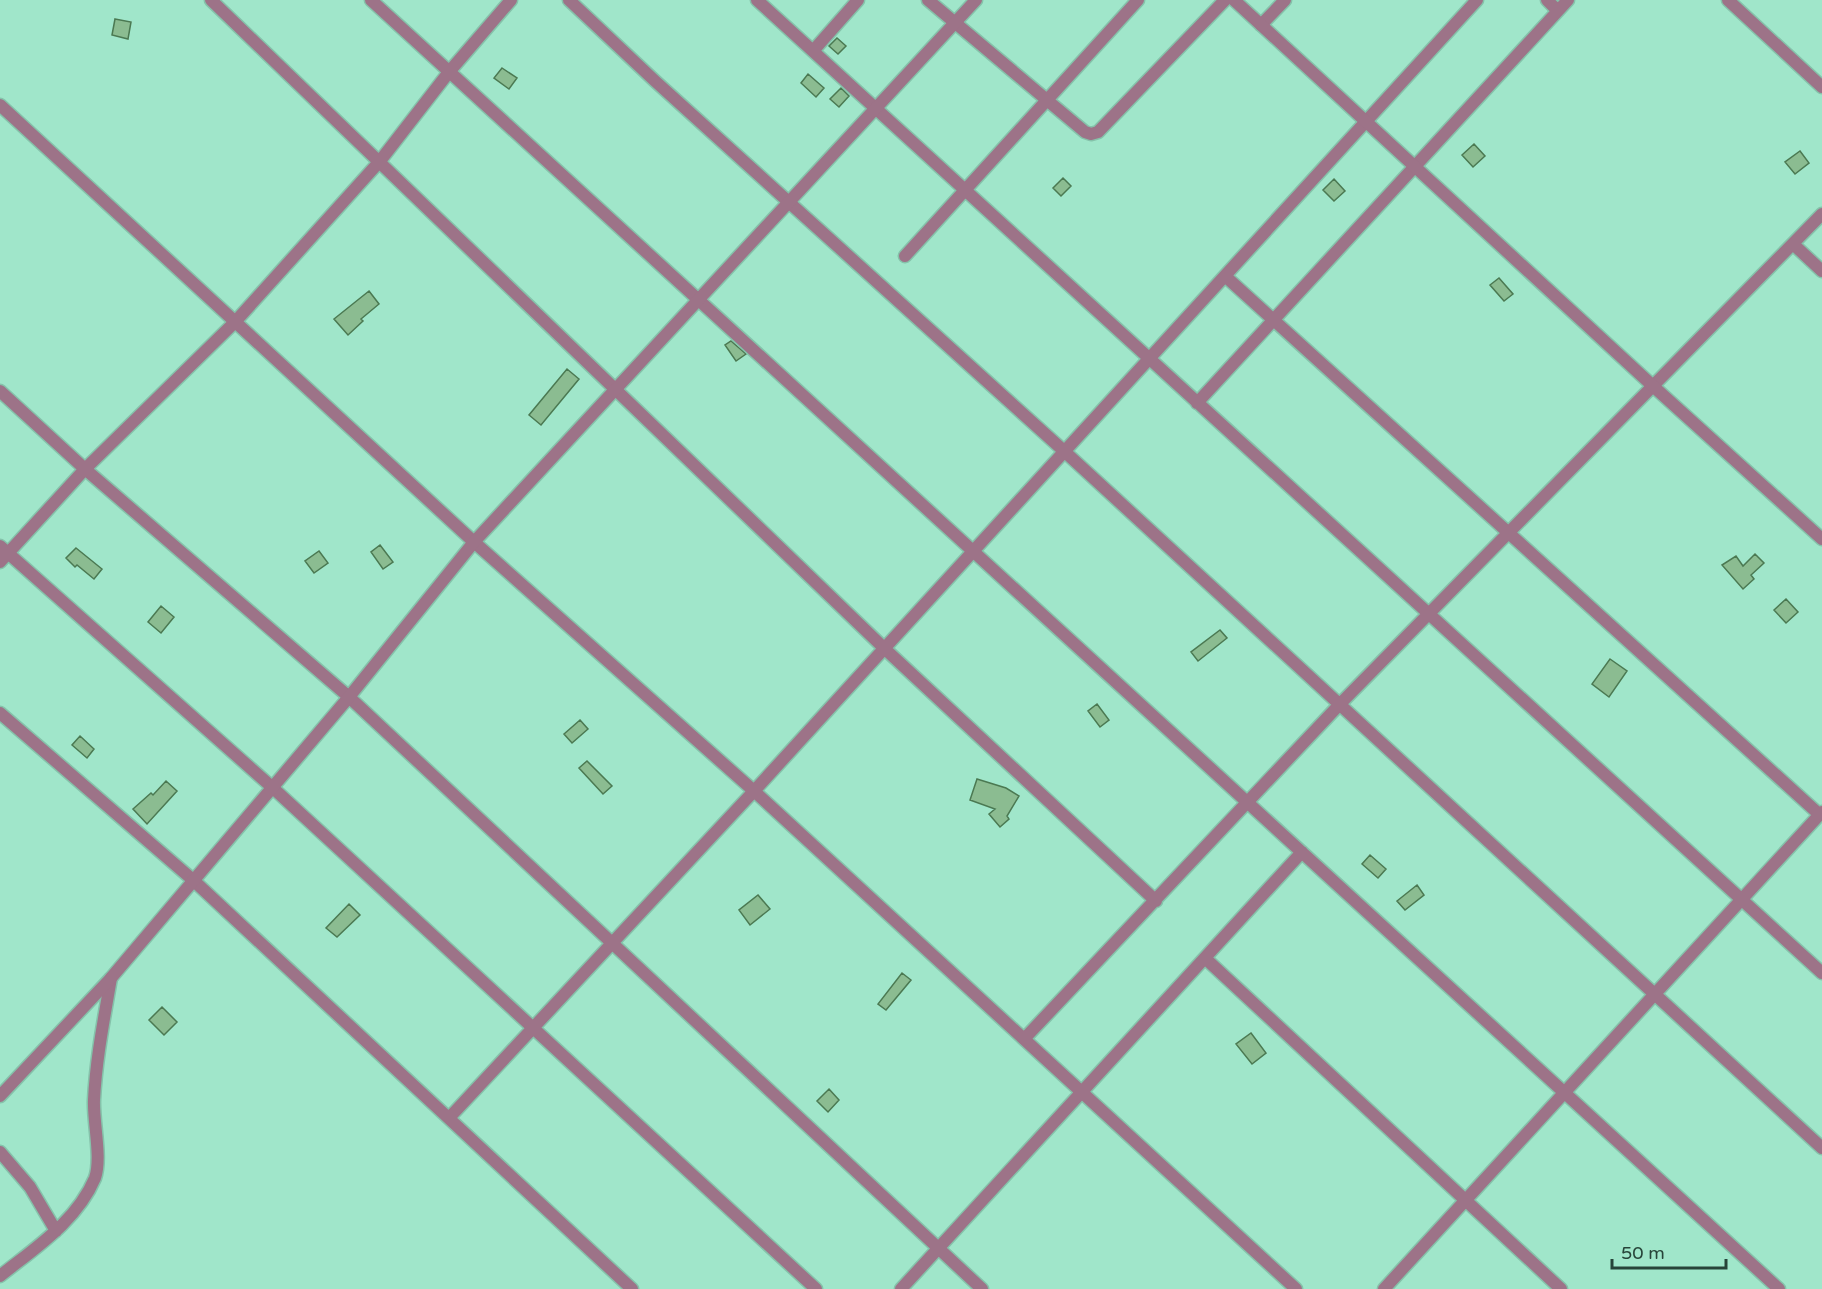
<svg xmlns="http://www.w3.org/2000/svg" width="1822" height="1289" viewBox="0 0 1822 1289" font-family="'Varela Round',sans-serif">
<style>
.building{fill:#8bbc91;stroke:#4b7952;stroke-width:1.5}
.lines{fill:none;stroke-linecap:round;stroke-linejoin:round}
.minor-casing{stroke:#85c2aa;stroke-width:15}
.tertiary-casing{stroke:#85c2aa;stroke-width:15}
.minor{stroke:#9d7388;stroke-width:12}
.tertiary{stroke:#9d7388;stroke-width:12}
</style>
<rect width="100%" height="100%" fill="#a0e6ca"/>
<path class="building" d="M115,19L131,22L128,39L112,35Z
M837,38L846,46L838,54L829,46Z
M502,68L517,78L509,89L494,78Z
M808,74L824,88L816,97L801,83Z
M841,88L849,96L839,107L830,99Z
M1474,144L1485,156L1473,167L1462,155Z
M1800,151L1809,163L1795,174L1785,162Z
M1063,178L1071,186L1061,196L1053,188Z
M1334,179L1345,191L1334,201L1323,190Z
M1499,278L1513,294L1504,301L1490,285Z
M369,291L379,304L361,319L363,321L348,335L334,319Z
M731,341L746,354L736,361L725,345Z
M567,369L579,379L541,425L529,415Z
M380,545L393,562L383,569L371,552Z
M76,548L102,569L94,579L77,565L75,567L66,558Z
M319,551L328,563L314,573L305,561Z
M1755,554L1764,563L1751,575L1754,579L1743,589L1722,565L1736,556L1743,566Z
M1786,599L1798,612L1786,623L1774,610Z
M161,606L174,617L161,633L148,622Z
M1220,630L1227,638L1198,661L1191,652Z
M1610,659L1627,671L1609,697L1592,684Z
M1097,704L1109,720L1100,727L1088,711Z
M580,720L588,729L572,743L564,734Z
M80,736L94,749L87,758L72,745Z
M587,761L612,786L603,794L579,768Z
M977,779L1006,788L1019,796L1007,816L1009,819L1000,827L989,814L995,809L970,800Z
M166,781L177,791L147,824L133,809L151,793L153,795Z
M1370,855L1386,869L1378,878L1362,864Z
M1417,885L1424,895L1405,910L1397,901Z
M758,895L770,909L750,925L739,910Z
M349,904L360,915L337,937L326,928Z
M902,973L911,980L886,1010L878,1004Z
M162,1007L177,1022L164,1035L149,1020Z
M1251,1033L1266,1053L1252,1064L1236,1044Z
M829,1089L839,1100L828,1112L817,1101Z"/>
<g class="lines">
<g class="minor-casing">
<path id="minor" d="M211,0L885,649L1156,901
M371,0L1779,1289
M569,0L655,81L1064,451L1822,1148
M757,0L1822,973
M928,0L1085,132L1091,134L1098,132L1225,0
M1547,0L1558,11
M1728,0L1822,87
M1261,25L1285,0
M813,51L858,0
M0,105L474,542L754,791L1296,1289
M1793,244L1822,271
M905,256L1138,0
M1225,276L1820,815
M0,391L85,469L349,697L982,1289
M1197,403L1568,0
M0,546L273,788L816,1289
M0,562L85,469L235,322L380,161L449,72L511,0
M0,713L193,880L632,1289
M1206,959L1561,1289
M1025,1038L1340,704L1822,214
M449,1118L754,791L1477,0
M0,1152L30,1187L56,1231
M0,1276C35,1248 77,1221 95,1178C102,1158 93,1122 94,1100C96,1059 104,1019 111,978
M901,1289L1302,852
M1384,1289L1822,812"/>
</g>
<g class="tertiary-casing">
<path id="tertiary" d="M1234,0L1654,387L1822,539
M0,1096L111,978L349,697L474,542L976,0"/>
</g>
<use href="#minor" class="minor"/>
<use href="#tertiary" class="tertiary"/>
</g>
<path d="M1612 1259v9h114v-9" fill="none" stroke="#274439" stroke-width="3"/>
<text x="1621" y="1259" font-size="18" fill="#274439" stroke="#a0e6ca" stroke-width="4.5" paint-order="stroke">50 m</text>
</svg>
